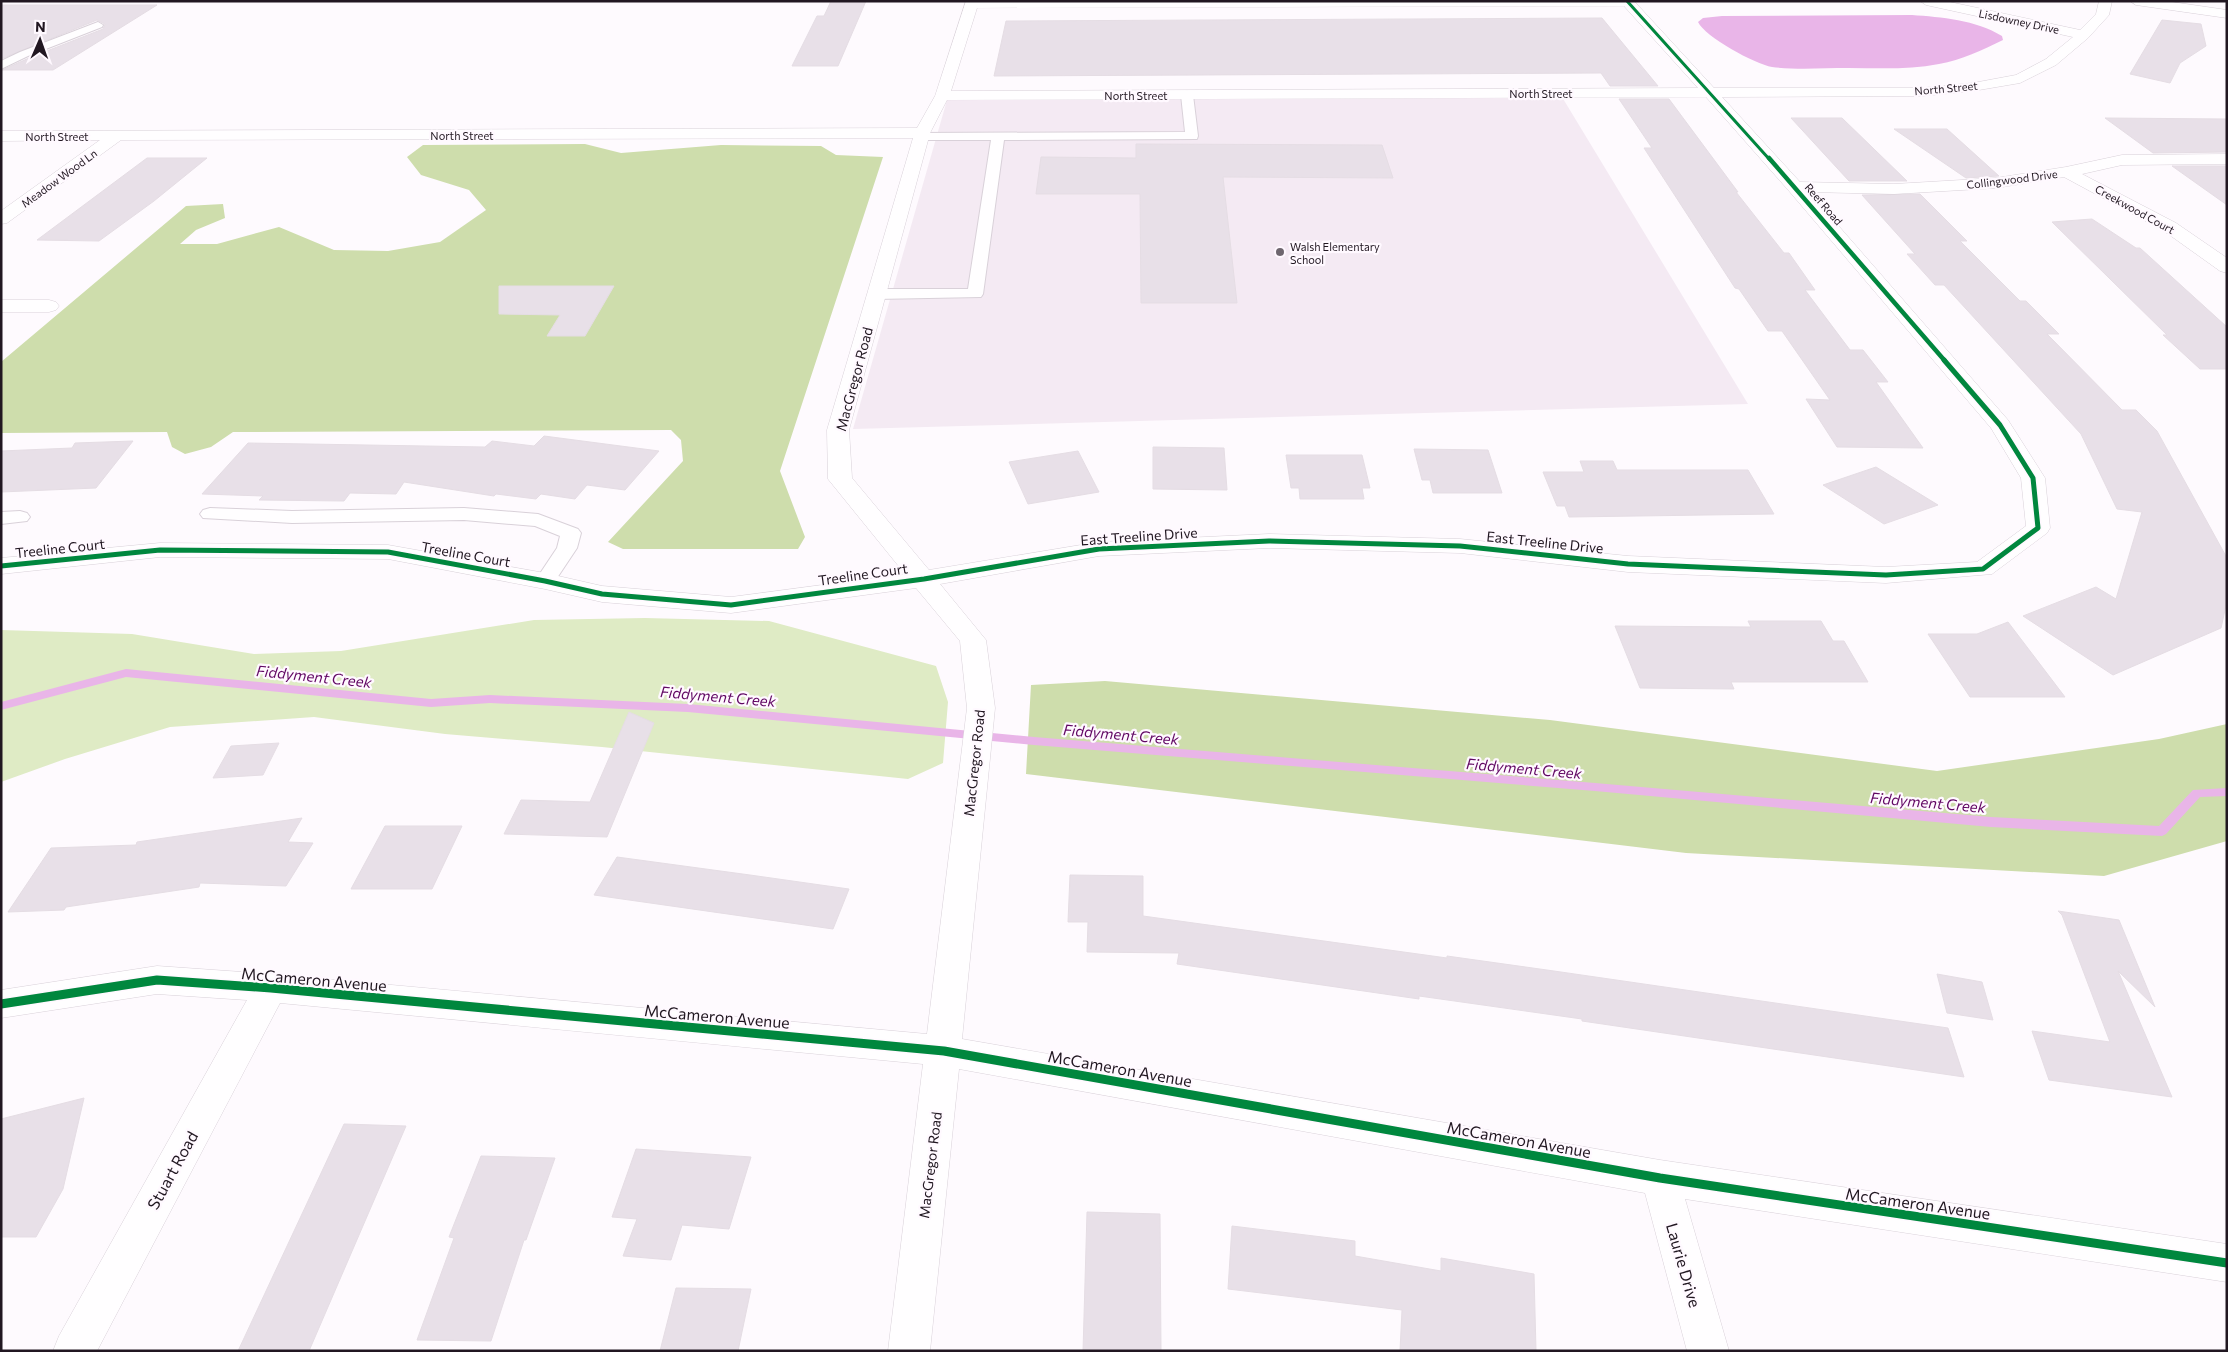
<svg xmlns="http://www.w3.org/2000/svg" width="2228" height="1352" viewBox="0 0 2228 1352" font-family="Commissioner,sans-serif">
<style>
.built{fill:#f4eaf3}
.green{fill:#dfebc5}
.forest{fill:#ceddac}
.water{fill:#e9b5e8}
.lines{fill:none;stroke-linecap:round;stroke-linejoin:round}
.stream{fill:#e9b5e8;fill-rule:evenodd}
.building{fill:#e8e0e8;stroke:#e5dde4}
.service-casing{stroke:#d9d1d9;stroke-width:2}
.minor-casing{stroke:#d9d1d9;stroke-width:1}
.service{fill:#fffeff;fill-rule:evenodd}
.minor{fill:#fffeff;fill-rule:evenodd}
.cycleway-far3-casing{stroke:#fff9ff;stroke-width:5}
.cycleway-far2-casing{stroke:#fff9ff;stroke-width:6}
.cycleway-far1-casing{stroke:#fff9ff;stroke-width:8}
.cycleway-casing{stroke:#fff9ff;stroke-width:12}
.cycleway-far3{stroke:#00873e;stroke-width:3}
.cycleway-far2{stroke:#00873e;stroke-width:4.5}
.cycleway-far1{stroke:#00873e;stroke-width:5}
.cycleway{stroke:#00873e;stroke-width:9}
.poi-dot{fill:#6e666e;stroke:#fff9ff;stroke-width:2}
.labels{text-anchor:middle;dominant-baseline:central;stroke-width:4.5;stroke-linejoin:round;paint-order:stroke}
.far-street-label{font-size:11px;fill:#211721;stroke:#fff9ff}
.far-poi-label{font-size:11px;fill:#211721;stroke:#fff9ff;text-anchor:start}
.street-label{font-size:14px;fill:#211721;stroke:#fff9ff}
.water-label{font-size:15px;font-style:italic;fill:#610763;stroke:#fff9ff}
.near-street-label{font-size:16px;fill:#211721;stroke:#fff9ff}
</style>
<rect width="100%" height="100%" fill="#fefafe"/>
<path class="built" d="M1562,97L1748,404L853,429L947,100Z"/>
<path class="green" d="M645,618L769,621L936,666L948,702L943,763L908,779L602,747L445,734L314,717L170,727L65,759L1,782V630L132,634L254,654L341,651L534,620Z"/>
<path class="forest" d="M585,144L621,153L721,145L821,146L836,155L883,157L780,471L805,537L798,549H623L608,542L683,461L681,440L671,430L233,432L211,447L185,454L172,447L167,432L1,433V362L186,206L223,204L225,218L196,230L180,244H217L279,227L334,250L388,251L440,242L486,210L469,190L421,175L407,157L423,145Z
M1105,681L1550,720L1937,771L2159,739L2227,724V841L2104,876L1686,853L1026,774L1031,685Z"/>
<path class="water" d="M1912,15C1941,17 1976,20 2002,36L2003,40C1982,50 1962,60 1939,64C1909,70 1878,68 1848,68C1823,68 1796,70 1772,67C1755,64 1705,37 1698,22L1703,18L1722,16Z"/>
<g class="lines">
<path class="stream" d="M126,669L431,699L490,695L688,704L1034,737L1595,783L1991,817L2159,826L2193,790L2227,788V796L2200,797L2166,834L2162,836L1991,827L1595,791L1034,745L688,712L490,703L431,707L126,677L1,710V702Z"/>
</g>
<path class="building" d="M831,1H866L838,66H792L817,16H824Z
M1,5H157L53,70H2L29,58L103,29L105,24L97,20L1,59Z
M1602,18L1658,86H1610L1601,73L994,76L1006,21Z
M2162,20L2201,24L2206,46L2180,63L2170,83L2130,74Z
M1619,99H1669L1738,192H1736L1784,253H1789L1815,290H1805L1850,350H1863L1888,382H1876L1923,448L1837,447L1806,399L1830,400L1782,331H1768L1739,289L1735,288L1644,148H1652Z
M1791,118H1842L1907,181H1849Z
M2105,118L2227,119V152L2153,153Z
M1894,129H1947L1999,176L1966,178Z
M1136,144L1382,145L1393,178L1223,177L1237,303H1141L1140,194H1036L1041,157L1136,158Z
M147,158H207L154,201L99,241L37,240Z
M2172,166H2227V205Z
M1920,194L1967,241H1960L2020,301H2026L2059,334H2047L2122,410H2136L2157,431L2227,558V601L2221,628L2113,675L2023,616L2096,587L2116,599L2142,512L2117,509L2081,434L1944,285H1935L1907,254H1915L1862,195Z
M2092,219L2136,248H2140L2227,327V369H2200L2163,335H2167L2052,222Z
M499,286H614L585,336H547L560,315L499,314Z
M544,436L659,451L625,490L587,485L575,499L541,494L536,499L496,494L494,496L404,482L396,494L350,493L344,501L259,500L263,496L202,494L248,443L485,447L492,441L534,446Z
M133,441L96,488L1,492V451L72,448L75,443Z
M1153,447L1224,448L1227,490L1153,489Z
M1414,449L1488,450L1502,493H1433L1430,480H1422Z
M1078,451L1099,492L1028,504L1009,462Z
M1286,455H1362L1370,488H1362L1364,499H1300L1299,488H1291Z
M1580,461H1613L1617,470H1748L1774,514L1569,517L1565,506H1557L1543,472H1584Z
M1876,467L1938,505L1884,524L1823,485Z
M1748,621H1821L1833,641H1844L1868,682H1731L1734,689L1640,688L1615,626L1751,627Z
M2008,622L2065,697H1970L1928,634H1977Z
M629,712L654,723L607,837L504,834L521,800L590,802Z
M279,743L263,775L213,778L231,746Z
M302,818L288,842L313,843L286,886L200,883L199,887L66,907L64,910L8,912L51,848L136,845L137,842Z
M385,826H462L432,889H351Z
M617,857L750,875L849,889L833,929L594,895Z
M1070,875L1143,876V916L1447,958V956L1554,971L1948,1028L1964,1077L1582,1021V1019L1419,996V999L1177,964L1179,953L1087,952L1088,922H1068Z
M2058,911L2119,920L2155,1007L2118,971L2172,1097L2049,1080L2032,1031L2110,1042L2062,915Z
M1937,974L1982,982L1993,1020L1947,1013Z
M84,1098L63,1189L36,1237H1V1119Z
M344,1124L406,1126L309,1351H238Z
M636,1149L751,1157L729,1229L682,1225L671,1260L623,1256L637,1219L612,1217Z
M481,1156L555,1158L526,1240H524L491,1341L417,1340L454,1238L449,1237Z
M1087,1212L1160,1214L1161,1351H1083Z
M1232,1226L1355,1241V1256L1441,1271V1258L1534,1274L1536,1351H1400L1402,1310L1228,1289Z
M676,1288L751,1289L738,1351H660Z"/>
<g class="lines">
<g class="service-casing">
<path id="service" d="M98,22L103,25L102,27L28,56L1,69V61L20,52Z
M1187,91L1193,95L1198,136L1197,139L1004,140L983,294L981,297L876,299L870,297L868,294L870,291L876,289H968L991,140H921L916,139L915,136L916,133L1185,132L1181,95Z
M210,508L292,511L464,508L538,514L578,529L581,533L577,548L555,581L552,585L545,587L538,585L535,581L557,548L560,536L535,526L464,520L292,523L203,518L200,514L203,510Z
M20,511L27,513L30,517L27,521L1,524V512Z"/>
</g>
<g class="minor-casing">
<path id="minor" d="M966,1H1634L1714,88H1921L1973,83L2016,75L2046,59L2073,37L1926,5L1920,1H1945L2080,30L2096,14L2099,1H2112L2109,15L2088,38L2056,65L2020,83L1973,91L1921,96L1722,97L1800,182L1894,184L1996,178L2066,167L2122,155L2227,154V164L2122,165L2082,174L2176,223L2227,258V273L2220,271L2164,231L2064,177L1996,188L1894,194L1809,192L2008,420L2045,478L2050,528L2047,533L1992,574L1886,583L1628,572L1460,553L1269,548L1099,556L940,584L986,640L995,708L962,1039L1660,1160L2227,1244V1282L1685,1199L1729,1351H1687L1645,1193L959,1069L930,1351H888L923,1064L280,1003L97,1351H53L59,1336L247,1000L157,994L1,1018V990L157,966L271,974L927,1034L967,708L960,641L916,588L731,613L602,602L545,589L388,559L160,557L1,574V558L160,543L388,545L545,573L602,586L731,597L905,574L828,479L827,430L913,138L121,140L7,223L1,224V211L100,140L1,141V131L917,128L935,96ZM1624,6L1698,88L951,91L977,8ZM1706,97L1789,191L1991,428L2021,478L2026,526L1977,562L1886,567L1628,556L1460,539L1269,534L1099,542L929,570L852,478L849,430L930,133L947,100Z
M2130,1H2165L2227,10V18L2136,5Z
M1,300H49L56,302L59,306L56,310L49,312H1Z"/>
</g>
<use href="#service" class="service"/>
<use href="#minor" class="minor"/>
<g class="cycleway-far3-casing">
<path id="cycleway-far3" d="M1627,1L1770,160"/>
</g>
<g class="cycleway-far2-casing">
<path id="cycleway-far2" d="M1769,158L1945,361"/>
</g>
<g class="cycleway-far1-casing">
<path id="cycleway-far1" d="M1,566L160,550L388,552L545,581L602,594L731,605L924,579L1099,549L1269,541L1460,546L1628,564L1886,575L1983,569L2038,528L2033,478L2000,425L1944,360"/>
</g>
<g class="cycleway-casing">
<path id="cycleway" d="M1,1004L157,980L271,988L944,1051L1660,1178L2227,1263"/>
</g>
<use href="#cycleway-far3" class="cycleway-far3"/>
<use href="#cycleway-far2" class="cycleway-far2"/>
<use href="#cycleway-far1" class="cycleway-far1"/>
<use href="#cycleway" class="cycleway"/>
</g>
<circle class="poi-dot" cx="1280" cy="252" r="5"/>
<g class="labels">
<g class="far-street-label">
<text transform="translate(2019 21) rotate(12)">Lisdowney Drive</text>
<text transform="translate(1946 88) rotate(-5)">North Street</text>
<text x="1541" y="93">North Street</text>
<text x="1136" y="95">North Street</text>
<text x="462" y="135">North Street</text>
<text x="57" y="136">North Street</text>
<text transform="translate(59 178) rotate(-36)">Meadow Wood Ln</text>
<text transform="translate(2012 179) rotate(-7)">Collingwood Drive</text>
<text transform="translate(1824 204) rotate(49)">Reef Road</text>
<text transform="translate(2135 209) rotate(29)">Creekwood Court</text>
</g>
<g class="far-poi-label">
<text x="1290" y="246">Walsh Elementary<tspan x="1290" dy="13">School</tspan></text>
</g>
<g class="street-label">
<text transform="translate(854 379) rotate(-75)">MacGregor Road</text>
<text transform="translate(1139 536) rotate(-4)">East Treeline Drive</text>
<text transform="translate(1545 542) rotate(6)">East Treeline Drive</text>
<text transform="translate(60 548) rotate(-6)">Treeline Court</text>
<text transform="translate(466 554) rotate(10)">Treeline Court</text>
<text transform="translate(863 574) rotate(-8)">Treeline Court</text>
<text transform="translate(974 763) rotate(-84)">MacGregor Road</text>
<text transform="translate(930 1165) rotate(-83)">MacGregor Road</text>
</g>
<g class="water-label">
<text transform="translate(314 676) rotate(6)">Fiddyment Creek</text>
<text transform="translate(718 696) rotate(5)">Fiddyment Creek</text>
<text transform="translate(1121 734) rotate(5)">Fiddyment Creek</text>
<text transform="translate(1524 768) rotate(5)">Fiddyment Creek</text>
<text transform="translate(1928 802) rotate(5)">Fiddyment Creek</text>
</g>
<g class="near-street-label">
<text transform="translate(314 979) rotate(5)">McCameron Avenue</text>
<text transform="translate(717 1016) rotate(5)">McCameron Avenue</text>
<text transform="translate(1120 1068) rotate(10)">McCameron Avenue</text>
<text transform="translate(1519 1139) rotate(10)">McCameron Avenue</text>
<text transform="translate(172 1170) rotate(-61)">Stuart Road</text>
<text transform="translate(1918 1203) rotate(8)">McCameron Avenue</text>
<text transform="translate(1684 1265) rotate(74)">Laurie Drive</text>
</g>
</g>
<rect width="2228" height="1352" fill="none" stroke="#211721" stroke-width="5"/>
<g transform="translate(40 40) rotate(2)" stroke="#fff9ff" stroke-width="4" paint-order="stroke">
<path d="M0-4L9 19L0 12L-9 19Z" fill="#211721"/>
<text y="-8" font-size="14" font-weight="bold" text-anchor="middle" fill="#211721">N</text>
</g>
</svg>
